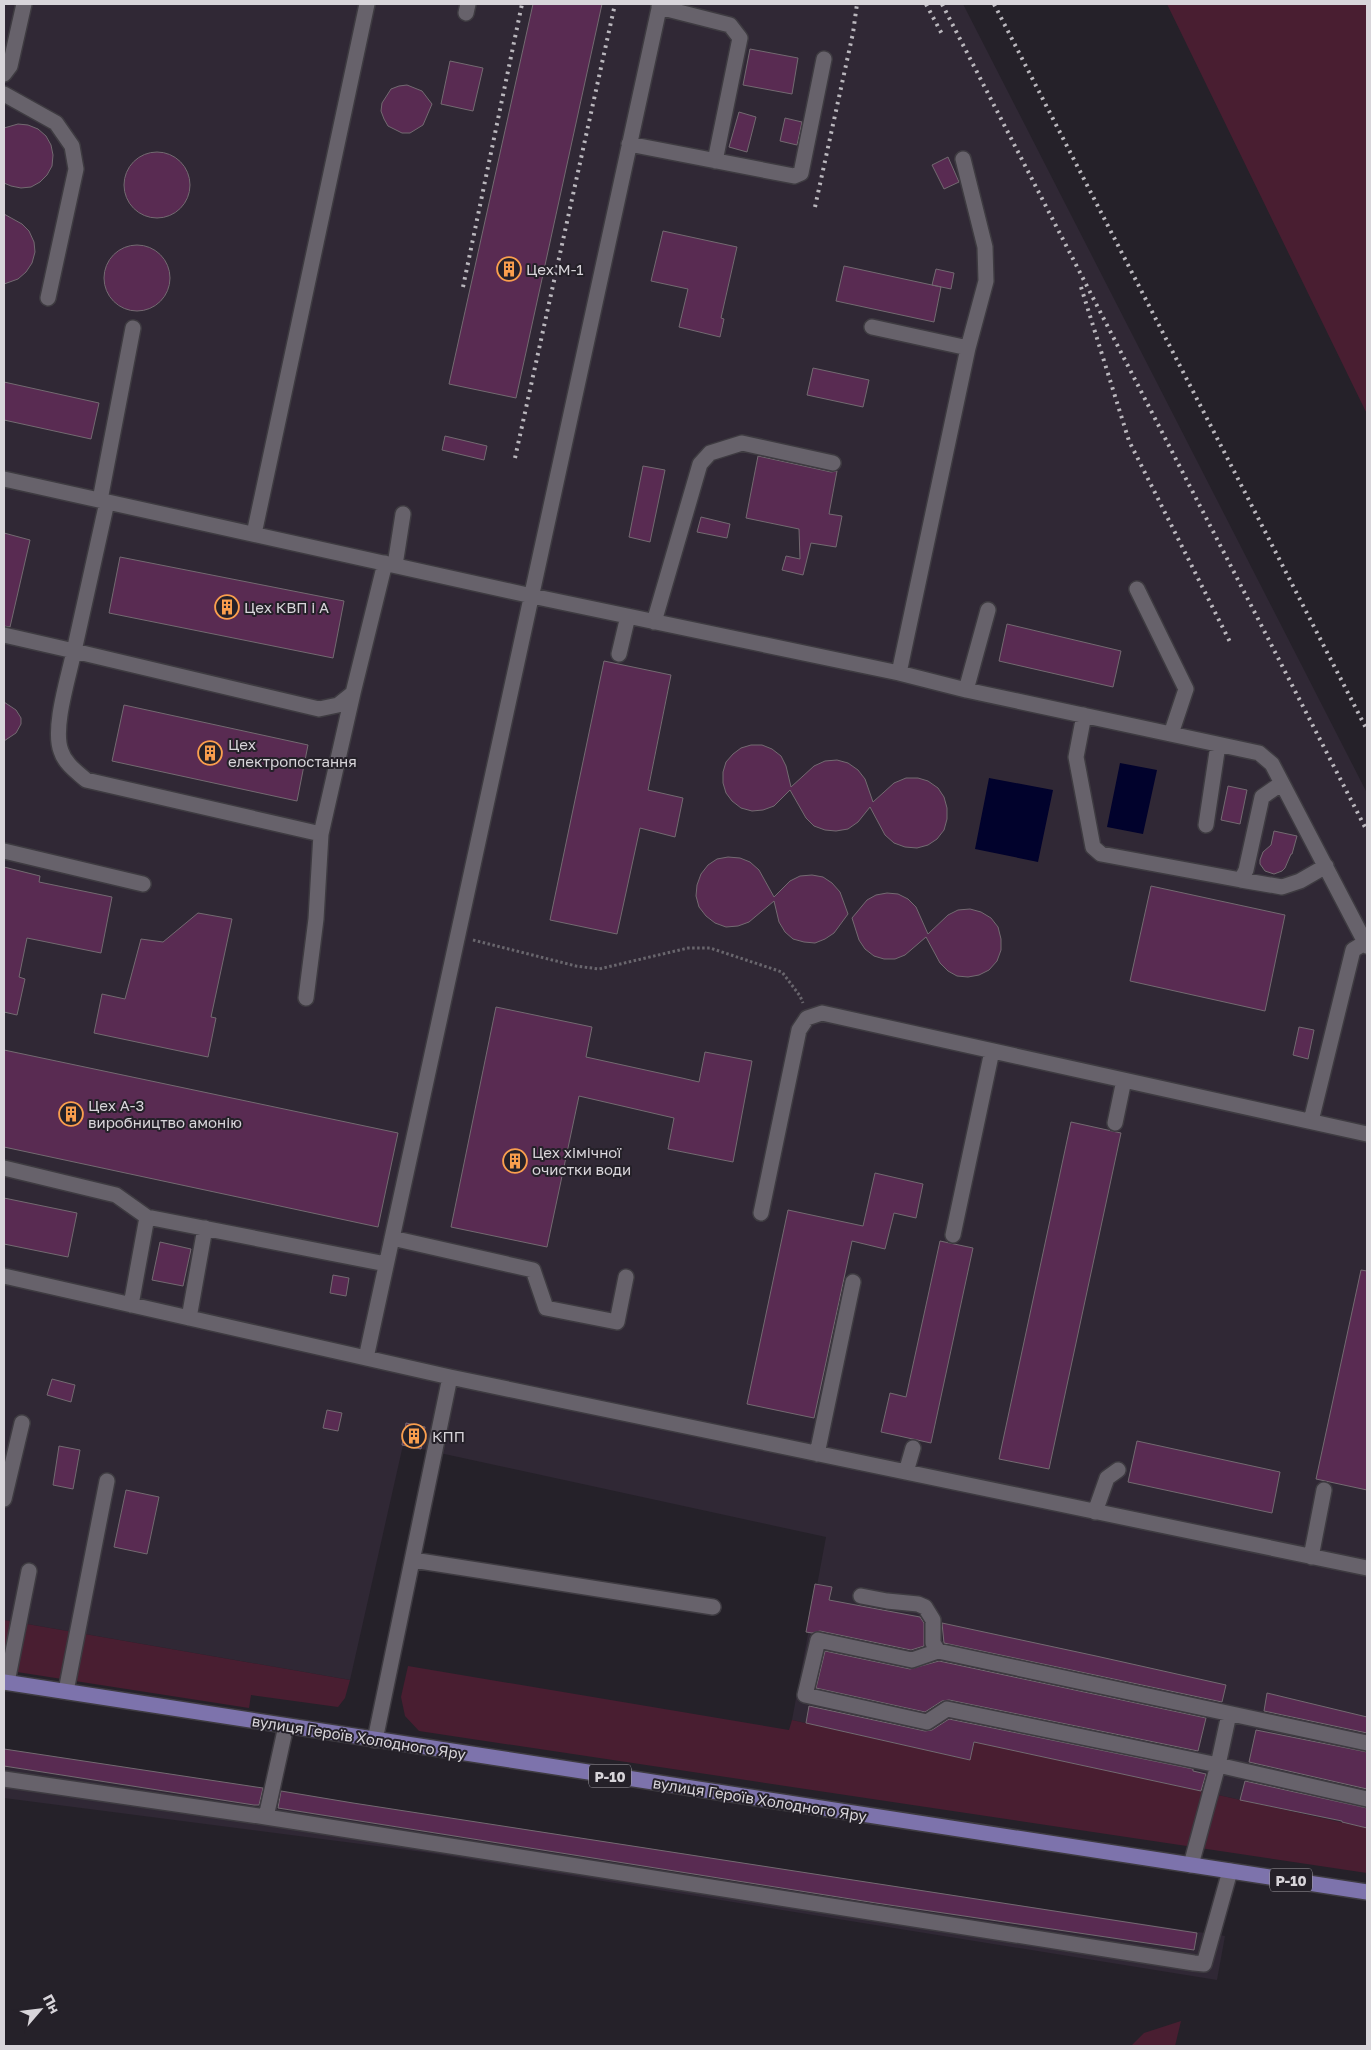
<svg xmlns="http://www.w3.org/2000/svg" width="1371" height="2050" viewBox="0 0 1371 2050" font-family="'Golos Text',sans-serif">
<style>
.built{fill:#302835}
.green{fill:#491e31}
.water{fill:#01022c}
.building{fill:#592b52;stroke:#736a71}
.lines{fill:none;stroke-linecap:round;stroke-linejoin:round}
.minor-casing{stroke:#3e3b41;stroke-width:18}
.major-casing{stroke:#3e3b41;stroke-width:18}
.path{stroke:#69666d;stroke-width:3;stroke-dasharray:2.5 2.5;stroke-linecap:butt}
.minor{stroke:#67626b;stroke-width:15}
.major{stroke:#7d73ac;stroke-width:15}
.rail{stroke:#bab7bd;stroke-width:4;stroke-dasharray:2.5 5;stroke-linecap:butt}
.labels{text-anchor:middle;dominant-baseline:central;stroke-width:4;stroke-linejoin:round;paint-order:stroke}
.shield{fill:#252129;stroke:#a29fa5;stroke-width:1}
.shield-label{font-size:14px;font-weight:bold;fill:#d8d5da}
.poi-label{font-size:15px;fill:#d8d5da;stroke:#252129;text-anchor:start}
.street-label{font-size:15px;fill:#d8d5da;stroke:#252129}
</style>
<rect width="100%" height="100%" fill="#252129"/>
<path class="built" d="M4,4H963L1367,793V1828L975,1741L970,1760L792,1720L826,1537L403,1445L350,1680L4,1620Z
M4,1752L1225,1936L1217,1980L423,1852L4,1798Z"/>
<path class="green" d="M1167,4H1367V414Z
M4,1620L350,1680L345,1698L338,1707L251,1695L249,1708L4,1670Z
M408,1666L789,1730L792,1720L970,1760L975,1741L1367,1828V1873L419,1731L405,1716L401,1697Z
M1181,2021L1175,2046H1131L1144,2033Z"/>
<path class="water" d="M1120,763L1157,770L1143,834L1107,827Z
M989,778L1053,790L1038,862L975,849Z"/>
<path class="building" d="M533,4H602L516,398L449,384Z
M750,49L798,58L792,94L743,85Z
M450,61L483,68L473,111L441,104Z
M407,85L422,91L432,104L423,125L410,133H402L388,126L384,119L381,111L382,103L391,89L399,86Z
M739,112L756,117L747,152L729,147Z
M785,118L802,122L797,145L780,141Z
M18,124L28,125L38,129L46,136L51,145L53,155L52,166L47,175L40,182L31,187L21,188L11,186L4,183V128Z
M124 185a33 33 0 1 1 66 0a33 33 0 1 1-66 0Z
M948,157L959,182L944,189L932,165Z
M4,214L22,224L29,231L34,242L35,252L32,263L26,272L18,279L4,284Z
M663,231L737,247L721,318L724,319L720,337L679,327L688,289L651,281Z
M104 278a33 33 0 1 1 66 0a33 33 0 1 1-66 0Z
M844,266L941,287L934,322L836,301Z
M936,269L954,273L951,289L932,285Z
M813,368L869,380L863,407L807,395Z
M4,382L99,403L91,439L4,420Z
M445,436L487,446L484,460L442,450Z
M758,456L831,472L837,471L829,514L842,516L836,547L811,543L803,575L782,570L786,556L800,559L799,529L746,518Z
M643,466L665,470L650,542L629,537Z
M701,517L730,524L727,538L697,532Z
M4,533L30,540L10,627L4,626Z
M120,557L344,601L333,658L109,613Z
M1007,624L1121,651L1113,687L999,661Z
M604,661L671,675L648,790L683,798L675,837L640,828L617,934L550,920Z
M4,702L16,710L21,718V724L16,733L4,741Z
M124,705L308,745L297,801L112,761Z
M751,745H762L772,749L781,756L786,766L791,787L814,766L825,761L837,760L848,763L858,770L865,779L873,802L894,783L906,778H918L928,781L938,788L944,797L947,808V819L944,830L937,839L928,845L917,848L905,847L894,843L885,835L870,807L858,822L848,829L836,831L825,830L814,826L806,818L790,790L774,806L763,810L752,811L741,808L732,801L726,793L723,783V772L726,762L733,754L741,748Z
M1228,786L1247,790L1240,824L1221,820Z
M1274,831L1297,836L1292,854H1291L1285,868L1282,871L1274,874L1265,871L1260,864V860L1263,852L1271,845Z
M728,857L740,858L750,862L759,870L774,897L790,881L800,876L812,875L823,877L832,883L840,892L848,914L834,933L825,939L815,943L804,942L793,939L785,932L779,922L774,901L749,922L738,926L726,927L715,923L706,916L699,907L696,896L697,885L701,874L708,865L717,859Z
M4,867L40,876L39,882L112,897L101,953L27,938L19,977L25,979L17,1015L4,1012Z
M1151,886L1285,915L1265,1011L1130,981Z
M887,893L898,894L908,899L916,907L928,934L948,915L958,910L970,909L981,912L991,918L998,927L1001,939V950L997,961L989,970L979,975L968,977L957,976L948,971L940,963L926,937L905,955L895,959H884L874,956L865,949L859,940L852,918L867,900L876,895Z
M198,913L232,919L211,1017L216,1018L208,1057L94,1033L102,994L125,999L141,939L163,942Z
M496,1007L592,1027L586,1057L682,1078L699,1082L705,1052L752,1061L733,1162L668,1149L674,1118L579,1096L547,1247L451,1227Z
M1299,1027L1314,1030L1308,1059L1293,1055Z
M4,1050L398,1133L378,1227L4,1147Z
M1071,1122L1121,1133L1049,1469L999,1459Z
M875,1173L923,1184L916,1218L894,1213L885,1249L852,1241L814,1418L747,1404L788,1210L863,1226Z
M4,1198L77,1213L68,1257L4,1244Z
M940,1241L973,1248L931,1443L881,1432L890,1393L906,1397Z
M160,1242L191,1249L183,1286L152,1280Z
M1361,1270L1367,1271V1490L1316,1479Z
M333,1275L349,1278L346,1296L330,1293Z
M52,1379L75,1385L71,1402L47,1395Z
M327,1410L342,1413L338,1431L323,1428Z
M406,1423L425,1427L421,1449L402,1445Z
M1137,1441L1280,1472L1272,1513L1128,1482Z
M59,1446L80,1450L73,1489L53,1485Z
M126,1490L159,1497L147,1554L114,1547Z
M815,1584L832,1587L829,1600L920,1617L924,1623V1646L911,1650L820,1631L812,1633L806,1632Z
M942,1623L1096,1656L1226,1685L1222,1702L944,1643Z
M825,1651L910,1669L939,1661L1206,1718L1198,1751L949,1700L942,1701L925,1712L816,1688Z
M1267,1693L1367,1717V1733L1264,1711Z
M809,1706L925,1731L932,1730L949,1719L1193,1769V1771L1206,1774L1201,1791L974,1742L970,1760L806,1723Z
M1256,1730L1367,1752V1789L1249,1762Z
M4,1749L256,1787L263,1788L259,1805H254L4,1766Z
M1245,1781L1367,1808V1828L1342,1822V1821L1240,1800Z
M281,1791L353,1803L1197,1933L1194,1950L876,1903L278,1808Z"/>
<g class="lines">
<g class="minor-casing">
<path id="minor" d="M659,7L730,25L740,38L715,161
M466,13L468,4
M4,74L10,66L24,4
M4,94L56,123L72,146L76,169L48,298
M629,144L794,176L801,173L824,59
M872,327L968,348
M4,479L532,596L899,673L966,690L1259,753L1272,764L1367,946
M100,500L133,328
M107,502L74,651L319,709L338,705L353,693L385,563
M254,534L367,4
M395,565L403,514
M1137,589L1186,689L1171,734
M654,622L700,464L710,453L742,443L833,463
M4,635L74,651C69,676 52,728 61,751C65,764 77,772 86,780L321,834
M619,654L628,616
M899,673L968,348L986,281L985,247L963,159
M966,690L988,610
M1084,715L1076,757L1093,847L1101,854L1241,880L1246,870L1262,797L1282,783
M1206,825L1218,745
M4,851L143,884
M1241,880L1282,887L1300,881L1326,866
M306,998L316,919L321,834L353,693
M1311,1121L1353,950L1366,942
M1115,1123L1124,1080
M4,1168L116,1195L147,1217L386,1264
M761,1213L799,1030L807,1018L822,1013L1367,1134
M953,1235L992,1051
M392,1238L533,1270L546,1308L617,1322L626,1277
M4,1276L450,1377L1367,1568
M131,1305L147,1217
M189,1318L205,1228
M366,1358L660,4
M817,1454L853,1282
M906,1472L913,1448
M4,1499L22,1423
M1095,1512L1107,1478L1118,1470
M1311,1557L1324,1490
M413,1560L713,1607
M861,1596L887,1601L918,1604L925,1607L933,1620V1643L938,1651
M7,1682L29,1571
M66,1691L107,1481
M286,1726L266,1817L1194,1963L1204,1964L1230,1871
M375,1740L450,1377
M1367,1743L938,1651L912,1660L818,1640L805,1695L927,1722L947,1709L1218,1765L1367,1799
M4,1779L266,1817
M1191,1865L1218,1765L1229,1714"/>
</g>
<g class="major-casing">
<path id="major" d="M4,1682L1367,1892"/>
</g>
<path class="path" d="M473,940L576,966L599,969L688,948H710L782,972L800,996L803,1003"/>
<use href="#minor" class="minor"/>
<use href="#major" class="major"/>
<path class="rail" d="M926,4L943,36
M942,4L1367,831
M994,4L1367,730
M815,207L853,33L857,4
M463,287L522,4
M1081,287L1129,441L1231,644
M515,458L615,4"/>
</g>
<defs>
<g id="building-ring" transform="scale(1.25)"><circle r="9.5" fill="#252129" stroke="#fa9f4e" stroke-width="1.5"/><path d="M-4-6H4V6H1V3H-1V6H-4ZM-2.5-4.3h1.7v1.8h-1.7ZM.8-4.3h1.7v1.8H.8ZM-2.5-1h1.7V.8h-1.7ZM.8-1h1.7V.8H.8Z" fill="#fa9f4e"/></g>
</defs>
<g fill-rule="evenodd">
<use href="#building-ring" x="509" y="269"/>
<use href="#building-ring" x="227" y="607"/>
<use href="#building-ring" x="210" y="753"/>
<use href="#building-ring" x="71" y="1114"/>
<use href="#building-ring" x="515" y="1161"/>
<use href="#building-ring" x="414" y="1436"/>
</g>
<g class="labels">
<g class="shield">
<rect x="589" y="1764.5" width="42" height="23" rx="4"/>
<rect x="1270" y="1868.5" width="42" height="23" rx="4"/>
</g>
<g class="shield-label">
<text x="610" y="1776">Р-10</text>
<text x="1291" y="1880">Р-10</text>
</g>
<g class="poi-label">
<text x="526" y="269">Цех М-1</text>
<text x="244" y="607">Цех КВП і А</text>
<text x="228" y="744">Цех<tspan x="228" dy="17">електропостання</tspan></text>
<text x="88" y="1105">Цех А-3<tspan x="88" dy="17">виробництво амонію</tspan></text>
<text x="532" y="1152">Цех хімічної<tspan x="532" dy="17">очистки води</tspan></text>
<text x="432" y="1436">КПП</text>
</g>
<g class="street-label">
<text transform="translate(359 1737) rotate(9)">вулиця Героїв Холодного Яру</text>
<text transform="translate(760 1799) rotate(9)">вулиця Героїв Холодного Яру</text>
</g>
</g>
<rect width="1371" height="2050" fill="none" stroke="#d8d5da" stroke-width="10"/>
<g transform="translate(40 2010) rotate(62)" stroke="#252129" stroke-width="4" paint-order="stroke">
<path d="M0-4L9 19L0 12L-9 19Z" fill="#d8d5da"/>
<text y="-8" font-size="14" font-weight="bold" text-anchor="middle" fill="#d8d5da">Пн</text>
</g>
</svg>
